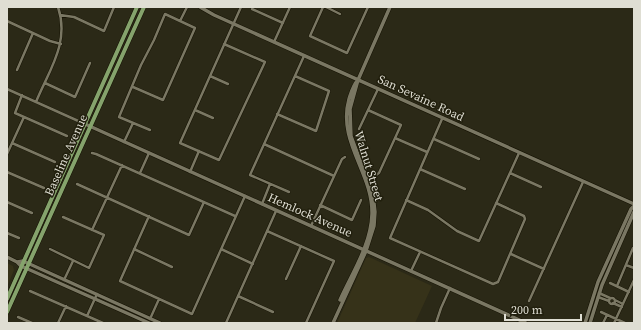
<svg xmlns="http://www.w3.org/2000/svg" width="641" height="330" viewBox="0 0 641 330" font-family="'Source Serif 4',serif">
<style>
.built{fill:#363219}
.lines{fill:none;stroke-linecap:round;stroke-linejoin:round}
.street-casing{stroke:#141102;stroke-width:3.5}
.secondary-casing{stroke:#141102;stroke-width:4.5}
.primary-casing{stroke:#141102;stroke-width:5}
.street{stroke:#7a7763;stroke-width:2.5}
.secondary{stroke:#7a7763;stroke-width:3.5}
.primary{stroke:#85a36c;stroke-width:4}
.labels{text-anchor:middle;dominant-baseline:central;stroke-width:3;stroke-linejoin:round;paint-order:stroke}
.street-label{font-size:12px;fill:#dfded3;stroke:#211f0d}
</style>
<rect width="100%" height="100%" fill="#2b2917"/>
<path class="built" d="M369,257L432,286L415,323H337L366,258Z
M7,263L13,266L14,270L7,287Z"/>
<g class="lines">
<g class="street-casing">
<path id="street" d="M323,7L310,36L347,53L368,7
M326,7L340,14
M252,9L283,23
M60,15L74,17L104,31L114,7
M7,21L50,41L61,44
M180,21L187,7
M274,42L290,7
M224,44L265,62L219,160L180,143C200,98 221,52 241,7
M17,70L33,33
M210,76L228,84
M45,83L75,97L90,63
M133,87L163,100L195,28L165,14L154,40L141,65L119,117L150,130
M7,89L85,124
M22,95L15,113L67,136
M36,102C49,70 70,43 58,7
M195,110L213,118
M368,110L401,125L379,173L376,175
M277,114L316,131L329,91L295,76
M442,119L390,238L493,284L498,282L525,219L524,216L496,203
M359,129L378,89
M395,138L427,152
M434,139L479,159
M124,142L133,123
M12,143L55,162
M264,144L334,176
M92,153L96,154L235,216
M7,154L24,117
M420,169L465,189
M7,172L44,188
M190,172L199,151
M140,173L149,153
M510,173L541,187
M77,184L189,235L204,202
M289,192L250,175L304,56
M406,200L428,210L457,231L479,241L519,153
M7,202L32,213
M262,204L270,184
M320,205L352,220L361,200
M149,216L120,281L192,314L245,196
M311,226L342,159L345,157
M92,230L122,165
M267,231L334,261L306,323
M7,233L19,238
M50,249L89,268L104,235L63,217
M134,249L172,267
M221,249L253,264
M511,254L544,269
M626,265L634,268
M411,271L420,252
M286,279L301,246
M64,280L73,261
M610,283L629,292
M617,286L633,248
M30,291L103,323
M599,293L610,298
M238,296L273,312
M598,297L609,301
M609 301a3 3 0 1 1 6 0a3 3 0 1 1-6 0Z
M615,300L623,304
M529,301L583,182
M613,303L622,307
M601,312L625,323
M87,316L97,294
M18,317L32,323
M150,319L159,299
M58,323L66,306
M226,323L276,211
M436,323L441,308L450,288
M603,323L607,315
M614,323L634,280"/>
</g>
<g class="secondary-casing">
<path id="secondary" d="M200,7L214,15L634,204
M85,124L526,323
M7,257L17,262L21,266L149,323
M17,262L23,261L160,323
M340,300C352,273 371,245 372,214C373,173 337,142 349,99C351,93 353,85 358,80
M333,323L366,251L374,226L375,212L373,195L351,136L350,109L358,80L390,7
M585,323L598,282L631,209L634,206
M590,323L602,285L634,212"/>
</g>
<g class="primary-casing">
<path id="primary" d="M7,299L137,7
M7,312L144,7"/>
</g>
<use href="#street" class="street"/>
<use href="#secondary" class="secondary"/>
<use href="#primary" class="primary"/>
</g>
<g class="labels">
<g class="street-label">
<text transform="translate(421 98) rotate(25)">San Sevaine Road</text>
<text transform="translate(66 155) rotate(-66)">Baseline Avenue</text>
<text transform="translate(369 166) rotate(73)">Walnut Street</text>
<text transform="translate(310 215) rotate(24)">Hemlock Avenue</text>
</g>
</g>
<rect width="641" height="330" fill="none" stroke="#dfded3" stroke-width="16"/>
<path d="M505 314v6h76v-6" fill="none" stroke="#dfded3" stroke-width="2"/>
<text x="511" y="314" font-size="12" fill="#dfded3" stroke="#211f0d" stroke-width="3" paint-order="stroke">200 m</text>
</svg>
